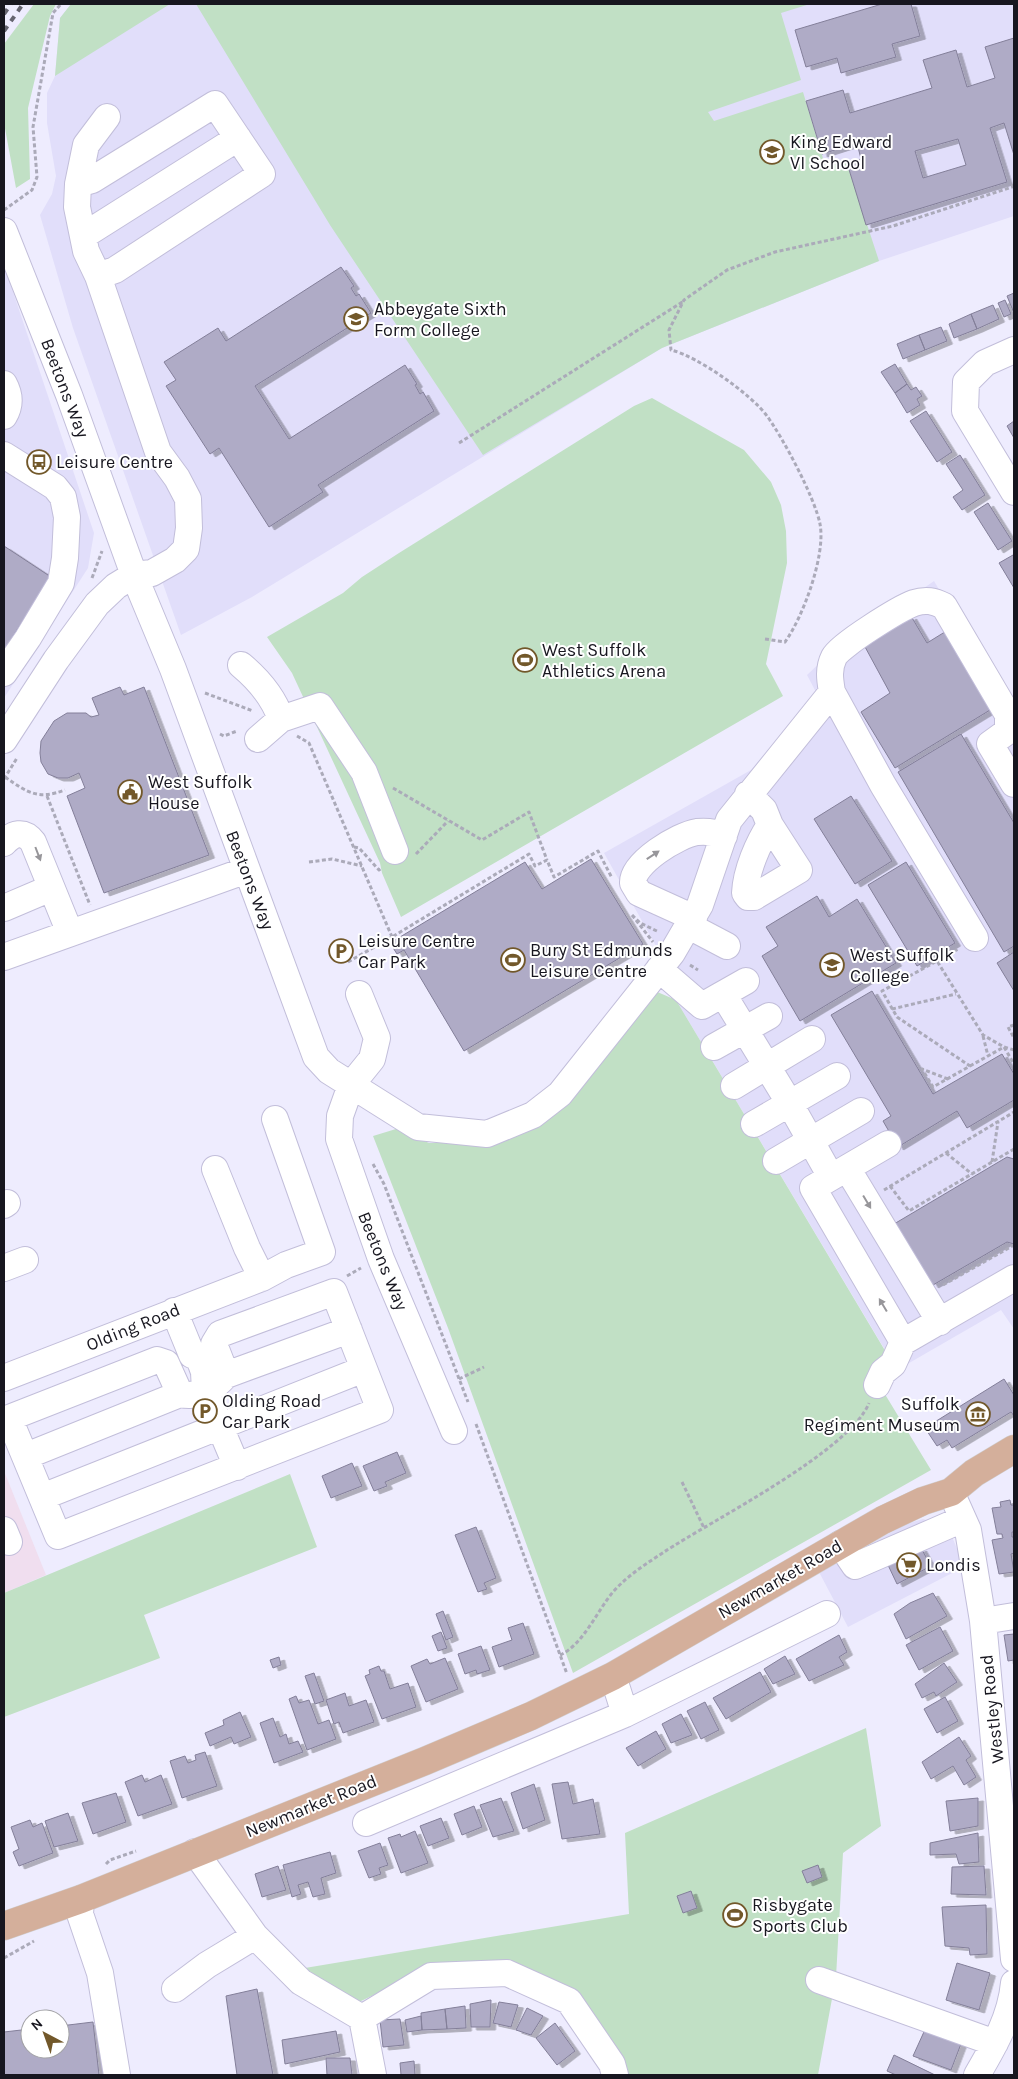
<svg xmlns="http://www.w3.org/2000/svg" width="1018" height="2079" viewBox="0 0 1018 2079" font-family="Karla,sans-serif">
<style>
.built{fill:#e1defa}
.industrial{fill:#f0deef}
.green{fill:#c1e0c5}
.building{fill:#afabc6;stroke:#837f99;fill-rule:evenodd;filter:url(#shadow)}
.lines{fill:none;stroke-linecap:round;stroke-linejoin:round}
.minor-casing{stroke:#c2beda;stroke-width:28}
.major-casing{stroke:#d1d0d2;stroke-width:29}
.path{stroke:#abaab9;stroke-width:3;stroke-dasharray:4 2.5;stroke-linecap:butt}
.minor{stroke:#fff;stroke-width:26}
.major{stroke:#d4af9b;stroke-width:28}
.rail{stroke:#656470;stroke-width:4;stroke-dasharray:6 6;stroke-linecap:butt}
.oneway{fill:#97969a}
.labels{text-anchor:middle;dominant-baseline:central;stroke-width:4;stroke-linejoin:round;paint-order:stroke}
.poi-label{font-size:18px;fill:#17161f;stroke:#fff;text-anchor:start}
.street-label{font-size:18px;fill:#17161f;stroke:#fff}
</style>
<defs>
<filter id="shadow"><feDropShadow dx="5.5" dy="3" stdDeviation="0" flood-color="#0004"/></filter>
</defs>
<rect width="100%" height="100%" fill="#eeecfe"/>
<path class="built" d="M71,4H1014V216L879,261L662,348L252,597L181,635L73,328L40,215L52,194L56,176L47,123V93L55,76L60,18Z
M4,265L94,533L88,568L4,698Z
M934,581L1014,717V1329L1001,1310L897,1370L676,1000L656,946L604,853L751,770L817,694L807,675L827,656Z
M923,1519L939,1524L950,1532L963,1563L956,1571L848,1627L819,1572L906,1524Z"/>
<path class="industrial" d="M4,1471L46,1575L4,1593Z"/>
<path class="green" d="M34,4H56L50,16L28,108L30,179L16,188L4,123V44Z
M71,4H170L55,76L60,18Z
M196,4H810L781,13L801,80L708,112L714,121L803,92L825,165L847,163L879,261L662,348L483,455L330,225Z
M652,398L744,450L771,482L781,505L786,531L787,563L766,664L783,696L401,917L382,873L380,863L292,673L267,637L343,593L362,577L399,553L634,406Z
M655,991L676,1000L893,1364L883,1391L931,1470L573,1673L448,1328L373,1136L396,1129L429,1143H493Z
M290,1474L317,1547L144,1615L160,1658L4,1717V1593Z
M866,1728L881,1826L843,1853L836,1977L818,2075H618L562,1985L423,1971L357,2003L299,1969L629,1914L625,1833Z"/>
<path class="building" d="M882,4H911L920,36L892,44L896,57L841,73L837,58L806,67L795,30Z
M1014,38V155L1004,123L990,128L1007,182L866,225L847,163L861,159L857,143L822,154L806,101L843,90L850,113L932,88L923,60L956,50L967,87L995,78L985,47ZM958,139L966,165L923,178L915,151Z
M341,267L354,286L351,288L356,296L359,294L371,313L255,386L289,439L405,365L417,384L415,385L420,394L423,392L434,411L318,485L323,492L269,527L219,448L210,454L166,386L176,380L164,362L218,328L226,341Z
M1014,293V313L1007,296Z
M1005,300L1011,314L1004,317L998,303Z
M993,305L999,319L977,329L971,314Z
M971,314L977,329L954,338L949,324Z
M941,327L947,341L925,350L919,335Z
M919,335L925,350L903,359L897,344Z
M895,364L907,384L895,393L881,372Z
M907,384L911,390L916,387L922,396L917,399L920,405L907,413L895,393Z
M926,411L952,452L937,462L910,421Z
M1014,421V438L1007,426Z
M960,455L985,495L962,510L953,497L963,490L946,464Z
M988,503L1012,541L998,550L974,512Z
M4,546L51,577L4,650Z
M1013,555L1014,557V588L999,563Z
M911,616L927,643L948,630L995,707L895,768L861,712L890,693L864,645Z
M120,687L124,695L144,687L209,855L104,893L67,796L85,788L79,773L68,778H58L48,774L41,762L40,753L41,741L54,721L67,713H86L91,717L99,715L92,698Z
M961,734L1014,823V946L1004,952L898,772Z
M851,796L892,861L855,884L814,819Z
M591,859L643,944L464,1051L404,950L397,954L390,943L525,862L542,889Z
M906,862L955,943L917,966L868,885Z
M817,896L829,917L857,899L896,963L800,1021L762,956L778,946L766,927Z
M1014,952V991L997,963Z
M872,991L933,1094L1002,1054L1014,1074V1100L967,1128L957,1111L898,1147L883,1121L891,1116L831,1015Z
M1007,1157L1014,1159V1244L1007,1242L933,1285L894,1224Z
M1004,1379L1014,1395V1416L1011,1412L952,1448L947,1440L937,1446L925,1428Z
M397,1452L406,1473L385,1482L387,1486L374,1491L363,1466Z
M352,1463L362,1486L331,1498L322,1476Z
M1010,1500L1011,1505H1014V1532H1012V1537H1014V1553L1011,1554L1014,1572L999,1574L992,1540L1003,1538L1002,1534H997L992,1508L1001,1507L1000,1502Z
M476,1527L496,1578L484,1583L487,1589L478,1592L455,1535Z
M921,1548L931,1566L897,1584L888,1565Z
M933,1593L947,1616L906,1639L894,1614L910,1603Z
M443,1611L453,1637L446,1640L436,1614Z
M523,1623L534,1654L499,1667L492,1647L512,1640L508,1628Z
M940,1627L953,1651L919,1670L906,1645Z
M441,1632L447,1648L438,1651L432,1636Z
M1014,1634V1660L1008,1661L1004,1635Z
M839,1635L847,1652L839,1657L844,1665L809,1681L796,1659Z
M481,1646L490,1670L477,1674L476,1670L465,1674L458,1654Z
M785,1656L795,1674L773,1684L764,1669Z
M279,1657L281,1665L273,1668L270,1660Z
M445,1658L458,1689L426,1702L411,1666L427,1659L430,1664Z
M944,1663L957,1682L936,1696L934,1692L922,1698L915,1684Z
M379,1666L381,1671H384L390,1689L408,1683L416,1707L382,1719L365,1676L370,1674L369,1670Z
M760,1672L771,1692L726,1719L713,1698Z
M314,1673L324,1701L315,1704L305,1676Z
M345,1693L349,1706L366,1700L374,1722L343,1733L339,1722L334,1724L326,1700Z
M296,1696L299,1703L309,1700L318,1724L329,1720L336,1739L307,1750L289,1699Z
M945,1697L958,1721L937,1733L924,1709Z
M705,1702L719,1730L701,1739L687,1711Z
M240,1712L251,1737L234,1744L231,1737L210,1746L205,1733L224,1725L223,1720Z
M681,1714L692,1735L671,1743L662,1724Z
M273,1718L280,1737L286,1734L289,1744L298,1741L303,1752L274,1763L260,1723Z
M656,1731L666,1749L638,1766L626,1748Z
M959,1737L971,1756L966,1760L976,1777L964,1785L953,1766L931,1779L922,1762Z
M205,1752L217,1786L182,1798L170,1761L185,1756L188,1763L196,1760L195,1755Z
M142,1775L145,1782L161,1775L172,1804L138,1816L125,1782Z
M568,1782L573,1804L593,1799L600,1834L562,1839L552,1784Z
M534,1784L545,1820L523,1829L511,1793Z
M116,1793L126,1822L93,1834L82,1803Z
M501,1798L514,1831L493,1837L480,1805Z
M978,1798V1826L950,1831L946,1801Z
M474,1806L482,1827L462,1835L454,1814Z
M68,1813L78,1841L54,1847L45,1821Z
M441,1818L449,1838L428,1846L420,1826Z
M30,1820L33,1827L42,1823L53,1853L19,1866L13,1852L19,1849L11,1827Z
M415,1831L428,1863L401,1873L388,1838L400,1834L401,1837Z
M978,1833L979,1862L959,1864L956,1854L930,1855V1843Z
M380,1843L388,1865L379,1868L381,1874L369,1878L358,1851Z
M330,1852L336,1873L321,1878L325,1894L313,1897L308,1882L298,1885L301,1894L292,1897L283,1865Z
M818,1865L822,1877L807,1883L802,1871Z
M278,1866L286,1890L262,1897L255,1874Z
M984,1866L986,1895L951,1894L952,1867Z
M691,1891L697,1908L683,1913L677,1896Z
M986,1905L987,1954L970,1955L969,1948L945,1946L942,1907Z
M957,1963L990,1973L979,2010L946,2000Z
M257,1989L273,2075H237L226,1996Z
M491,2000L490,2027H471L470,2004Z
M499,2002L518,2005L511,2027L493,2023Z
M465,2006L466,2028L447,2029L445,2009Z
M527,2008L543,2016L531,2035L516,2030Z
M445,2009L447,2029L422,2030L421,2013Z
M421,2016L422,2030L407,2032L405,2020Z
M400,2019L404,2045L383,2047L380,2020Z
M93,2022L99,2075H4V2032L30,2029V2049H60V2026Z
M555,2023L575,2051L557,2065L536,2038Z
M928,2023L964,2036L951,2070L913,2056Z
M336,2031L340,2052L285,2064L282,2040Z
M894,2055L935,2075H896L887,2071Z
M326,2058H350L352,2075H327Z
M414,2061L415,2075H401L400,2063Z"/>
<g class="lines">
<g class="minor-casing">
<path id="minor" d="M78,184L92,180L215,104L262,174L115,270L98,276
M4,231L69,395L134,575L173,669L316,1057L329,1071L418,1127L487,1134L533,1115L560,1094L672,953L700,905L729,820L832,692L883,785L975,938
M83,236L238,138
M1014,350L985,363L966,382L965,411L1014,492
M4,384C10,395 10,406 4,416
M4,455L55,487L63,497L67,517L65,558L61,583L28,638L4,673
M241,665C259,680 273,696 281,719
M832,692C830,680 828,669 834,657C840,645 900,608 914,603C926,599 934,601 944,606L1008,715V731L990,744L1014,784
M258,739L281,719L320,706L364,772L395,851
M4,740L56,660L97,604L116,586L134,575L152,573L175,560L186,549L189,528L188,499L177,478L158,452L98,276L86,251L77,207L78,184L86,145L107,117
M748,794L764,810L770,825C758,843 746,871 745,893L748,897H754L799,870L770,825
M4,843C13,833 24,830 33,842L70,933
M4,908L51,888
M694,918L639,893L633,883C632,863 678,835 697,832C706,831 715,832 724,836
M689,926L727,946
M4,957L247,870
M659,969L702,1006L723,994L790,1104L831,1177
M359,994L377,1038L372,1059L351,1085L340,1116L339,1139L381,1259L454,1431
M723,994L746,981
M714,1047L769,1016
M734,1086L812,1039
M754,1124L837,1076
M776,1161L861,1111
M847,1168L888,1144
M215,1169L247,1248L262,1278
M4,1205L7,1203
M4,1268L25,1260
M174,1311L192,1355L199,1358L204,1372L205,1391L237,1467
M940,1322L847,1168L813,1188L903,1342L1014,1278
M4,1378L262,1278L286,1265L322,1252L275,1119
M877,1385L883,1372L893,1364L903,1342
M180,1394L166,1363L157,1360L9,1418L58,1536L380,1410L334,1292L220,1334L214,1344L226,1375
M26,1456L180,1394C199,1398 214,1389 226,1375L349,1330
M951,1492L968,1530L983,1621L1014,1959
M42,1497L364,1369
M4,1530L9,1542
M840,1544L855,1566L963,1519
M983,1621L1014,1616
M613,1676L625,1714
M366,1823L625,1714L827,1614
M195,1852L255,1936L301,1982L362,2018L373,2075
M81,1899L80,1914L100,1973L117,2075
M819,1980L995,2043
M175,1989L207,1965L255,1936
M362,2018L431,1976L507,1973L569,2001L612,2064L615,2075
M977,2075C994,2046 1011,2017 1014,1983"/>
</g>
<g class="major-casing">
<path id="major" d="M4,1926L81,1899L425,1761L531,1716L613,1676L883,1520L923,1501L951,1492L974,1473L1014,1449"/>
</g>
<path class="path" d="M4,210L32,190L37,177L33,127L53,13L61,4
M459,443L684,301
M92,578L102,551
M765,639L785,642C803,617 826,555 820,524C815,498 783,438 767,416C751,394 697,356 671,350L669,330L684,300L727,270L775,252L893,226L1012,187L1014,184
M205,693L253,711
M220,734L224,736L237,731
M297,736L309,743L392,937
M5,777C28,793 38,800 65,790
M4,779L17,758
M393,788L482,840L529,812L547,860
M47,796L90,905
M354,847L359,848L379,870L382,868
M416,854L448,821
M309,862L332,859L362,866
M632,915L640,923L659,932
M632,915L653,942
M937,961L958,949
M348,962L392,937L529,854L535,866L547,860L554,877L598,851L612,878
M690,965L698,970
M892,1009L956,994
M1014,1025L1008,1027L1014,1038
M983,1036L988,1056
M970,1066L1004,1047L1014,1050
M948,1079L922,1069L933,1087L970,1066L897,1017L882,991L937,961L983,1035L1004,1047L1014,1064
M946,1153L972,1174
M992,1162L998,1122
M373,1164L384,1184L468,1402
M890,1186L909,1211L1014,1149
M884,1190L1014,1112
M347,1276L361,1268
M943,1285L1014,1245
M459,1379L484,1367
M476,1424L567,1674
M682,1482L704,1528
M560,1655C583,1645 597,1611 613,1592C628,1575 646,1564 664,1552C711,1521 850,1451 869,1403
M106,1864L110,1860L136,1851
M4,1958L34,1941"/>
<use href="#minor" class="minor"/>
<use href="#major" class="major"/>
<path class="rail" d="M4,14L11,4
M4,31L23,4"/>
</g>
<defs><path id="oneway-solid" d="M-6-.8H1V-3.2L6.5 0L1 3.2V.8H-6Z" transform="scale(1.25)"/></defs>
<g class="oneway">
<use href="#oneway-solid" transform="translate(38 854) rotate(69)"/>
<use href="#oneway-solid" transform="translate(653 855) rotate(-33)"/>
<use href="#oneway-solid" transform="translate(867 1202) rotate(59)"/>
<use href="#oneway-solid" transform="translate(883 1305) rotate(-121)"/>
</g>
<defs>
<g id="school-ring" transform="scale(1.25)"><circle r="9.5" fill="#fff" stroke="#72582a" stroke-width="1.5"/><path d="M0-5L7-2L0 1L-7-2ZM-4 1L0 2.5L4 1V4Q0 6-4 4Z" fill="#72582a"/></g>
<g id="university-ring" transform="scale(1.25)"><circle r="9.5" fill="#fff" stroke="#72582a" stroke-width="1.5"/><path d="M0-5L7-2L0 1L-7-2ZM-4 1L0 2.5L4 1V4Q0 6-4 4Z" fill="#72582a"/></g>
<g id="bus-ring" transform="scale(1.25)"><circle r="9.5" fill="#fff" stroke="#72582a" stroke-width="1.5"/><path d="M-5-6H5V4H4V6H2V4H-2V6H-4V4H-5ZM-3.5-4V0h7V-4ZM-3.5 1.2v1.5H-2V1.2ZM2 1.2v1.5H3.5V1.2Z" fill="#72582a"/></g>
<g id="stadium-ring" transform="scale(1.25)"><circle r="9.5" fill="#fff" stroke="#72582a" stroke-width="1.5"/><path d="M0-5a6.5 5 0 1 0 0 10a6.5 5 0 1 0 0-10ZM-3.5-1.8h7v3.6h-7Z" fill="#72582a"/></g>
<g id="civic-ring" transform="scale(1.25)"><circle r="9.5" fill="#fff" stroke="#72582a" stroke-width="1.5"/><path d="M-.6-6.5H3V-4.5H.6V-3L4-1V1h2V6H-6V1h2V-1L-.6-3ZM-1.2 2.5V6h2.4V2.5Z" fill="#72582a"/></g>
<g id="parking-ring" transform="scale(1.25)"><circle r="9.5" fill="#fff" stroke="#72582a" stroke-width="1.5"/><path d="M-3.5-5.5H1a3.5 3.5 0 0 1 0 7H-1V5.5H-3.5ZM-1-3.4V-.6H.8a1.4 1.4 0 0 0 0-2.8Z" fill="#72582a"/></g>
<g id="museum-ring" transform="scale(1.25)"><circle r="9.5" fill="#fff" stroke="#72582a" stroke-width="1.5"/><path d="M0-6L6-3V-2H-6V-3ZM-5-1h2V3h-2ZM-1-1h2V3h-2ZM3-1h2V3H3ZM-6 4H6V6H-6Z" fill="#72582a"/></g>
<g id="supermarket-ring" transform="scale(1.25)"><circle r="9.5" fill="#fff" stroke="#72582a" stroke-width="1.5"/><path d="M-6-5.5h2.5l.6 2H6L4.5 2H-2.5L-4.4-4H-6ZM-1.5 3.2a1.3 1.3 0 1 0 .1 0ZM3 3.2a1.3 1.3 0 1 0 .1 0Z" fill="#72582a"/></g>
</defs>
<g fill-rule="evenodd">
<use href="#school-ring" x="772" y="152"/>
<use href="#university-ring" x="356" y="319"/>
<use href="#bus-ring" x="39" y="462"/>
<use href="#stadium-ring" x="525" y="660"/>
<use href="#civic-ring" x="130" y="792"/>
<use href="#parking-ring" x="341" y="951"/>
<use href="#stadium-ring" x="513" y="960"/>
<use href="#university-ring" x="832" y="965"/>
<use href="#parking-ring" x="205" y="1411"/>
<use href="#museum-ring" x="978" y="1414"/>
<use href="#supermarket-ring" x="909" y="1565"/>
<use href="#stadium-ring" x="735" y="1915"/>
</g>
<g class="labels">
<g class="poi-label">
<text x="790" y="142">King Edward<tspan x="790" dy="21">VI School</tspan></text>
<text x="374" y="309">Abbeygate Sixth<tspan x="374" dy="21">Form College</tspan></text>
<text x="56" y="462">Leisure Centre</text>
<text x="542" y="650">West Suffolk<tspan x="542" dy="21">Athletics Arena</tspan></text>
<text x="148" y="782">West Suffolk<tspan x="148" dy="21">House</tspan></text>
<text x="358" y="941">Leisure Centre<tspan x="358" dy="21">Car Park</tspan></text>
<text x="530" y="950">Bury St Edmunds<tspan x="530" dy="21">Leisure Centre</tspan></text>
<text x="850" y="955">West Suffolk<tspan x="850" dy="21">College</tspan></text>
<text x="222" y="1401">Olding Road<tspan x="222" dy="21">Car Park</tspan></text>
<text x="960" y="1404" text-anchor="end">Suffolk<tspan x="960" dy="21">Regiment Museum</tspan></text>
<text x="926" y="1565">Londis</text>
<text x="752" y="1905">Risbygate<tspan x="752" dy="21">Sports Club</tspan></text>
</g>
<g class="street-label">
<text transform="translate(65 388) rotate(69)">Beetons Way</text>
<text transform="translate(250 880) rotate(69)">Beetons Way</text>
<text transform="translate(383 1261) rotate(68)">Beetons Way</text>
<text transform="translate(133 1327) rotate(-22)">Olding Road</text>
<text transform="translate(780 1579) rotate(-30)">Newmarket Road</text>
<text transform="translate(992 1709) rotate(-96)">Westley Road</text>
<text transform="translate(311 1806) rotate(-22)">Newmarket Road</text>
</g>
</g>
<rect width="1018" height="2079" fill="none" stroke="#17161f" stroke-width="10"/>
<g transform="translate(45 2034) rotate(319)"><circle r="24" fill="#ffffff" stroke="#a2a2a5"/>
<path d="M0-4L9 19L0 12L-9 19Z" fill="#72582a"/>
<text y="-8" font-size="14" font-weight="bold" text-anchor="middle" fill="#17161f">N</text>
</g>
</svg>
